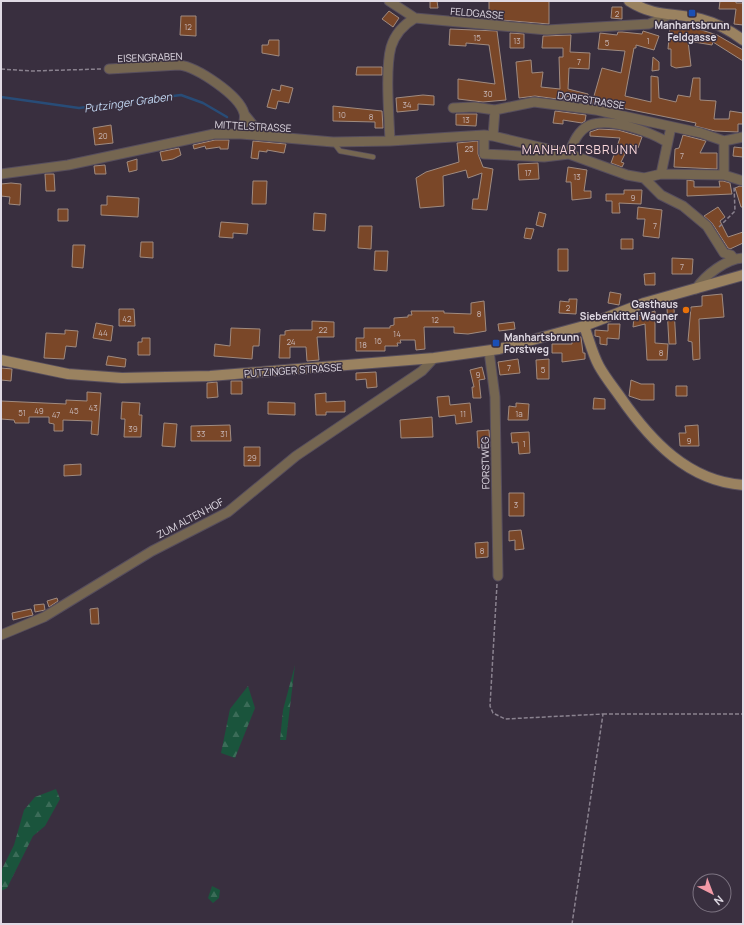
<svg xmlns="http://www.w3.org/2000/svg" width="744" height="925" viewBox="0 0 744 925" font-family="Manrope,sans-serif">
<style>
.forest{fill:url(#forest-firs)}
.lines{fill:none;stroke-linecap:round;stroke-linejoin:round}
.stream{stroke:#284c77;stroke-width:2.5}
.building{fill:#7a4728;stroke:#a08b80}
.lane-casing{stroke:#574e5d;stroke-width:6}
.street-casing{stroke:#574e5d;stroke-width:11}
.secondary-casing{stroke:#574e5d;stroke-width:12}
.path{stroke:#8a828f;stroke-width:1.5;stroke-dasharray:4 2;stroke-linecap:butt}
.lane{stroke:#756651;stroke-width:4.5}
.street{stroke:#756651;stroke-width:9}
.secondary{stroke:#9a8260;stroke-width:10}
.transit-dot{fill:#1a4fb4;stroke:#392f3f;stroke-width:1.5}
.food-dot{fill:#e8710a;stroke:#392f3f;stroke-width:1.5}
.labels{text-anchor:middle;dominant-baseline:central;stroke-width:3;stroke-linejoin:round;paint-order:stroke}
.number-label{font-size:8px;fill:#c6b5b5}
.street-label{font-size:10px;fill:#e0dae4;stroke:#392f3f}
.poi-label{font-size:10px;font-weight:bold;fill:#e0dae4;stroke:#392f3f}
.water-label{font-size:11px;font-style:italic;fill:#c4daf6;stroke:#392f3f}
.quarter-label{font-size:12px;letter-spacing:1px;fill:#fad7db;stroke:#392f3f}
</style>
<defs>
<pattern id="forest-firs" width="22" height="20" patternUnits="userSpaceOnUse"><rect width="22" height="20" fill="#1a543c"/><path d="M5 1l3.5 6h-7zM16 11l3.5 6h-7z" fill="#3b6c58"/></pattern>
</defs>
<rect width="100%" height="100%" fill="#392f3f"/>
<path class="forest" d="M295,665L286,740H280L283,710Z
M248,686L255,708L235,758L221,753L230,709Z
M56,789L60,799L45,826L33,836L7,888L1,891V871L14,845L24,810L35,797Z
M212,886L220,890L219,898L213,903L208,898Z"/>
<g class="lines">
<path class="stream" d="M1,97L79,108L181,95L203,103L227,117"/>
</g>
<path class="building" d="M430,1H437L438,8H430Z
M489,1H549V24L489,19Z
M720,1H736V3H743V25L734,24L736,9H719Z
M612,7H622V19L611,18Z
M389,11L399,18L393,27L382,19Z
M181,16H196V36L180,35Z
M670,26H689L717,35L743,50V61L713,42L712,45L688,41L691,66L676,68L671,66V49H668Z
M450,29L497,31L506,100L483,102L458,99V79L495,84L489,45L466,43V46L449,45Z
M643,31L659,36L654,50L636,45V48H634L625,96L651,102V76L658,77L659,98L676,102L678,95L690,97L693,78H700V100L716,101L714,119H729L730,111L743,113V124H738V132L715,131L695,126L696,123L602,104V105L592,103L602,68L621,73L625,51L598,49L600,33L617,35L618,32H622L642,34Z
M510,33L524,34V48H510Z
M571,35L570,52L590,53L589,69L569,68L568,89L588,94V103L567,96L565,100L535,96L519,98L516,62L531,60L532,73L543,72L541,87L560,89L559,57H563V48H542L543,36Z
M269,40H279V56L262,53V45H268Z
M653,57L659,62V70L652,71Z
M357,67H382V75H356Z
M281,85L293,88L289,103L278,101L276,109L267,107L272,89L280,91Z
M423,95L434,96V105L418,104V110L397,112L396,98Z
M333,106L382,111L383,128H375V122L333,121Z
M555,111L586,115L585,121L582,123L563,120V124L553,123Z
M456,114H477L476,126L456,125Z
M111,125L113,143L95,145L93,128Z
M599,129L618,130L642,137L638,148L630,144L621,162L624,163L622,167L611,163L620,138L590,136V132Z
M683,135L706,141L700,153H717V169L674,167L675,149L679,148Z
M215,140H229L228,149H220V147L206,149L205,146L194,149L193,145Z
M253,141L286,144L284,153L267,150V152L259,151L258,159L251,158Z
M478,141V154L483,167L493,169L487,210L472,209L473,199H478L482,173L468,178L466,170L443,176L444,206L420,208L416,178L426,172L459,162L457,143Z
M734,147L743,148V157L733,156Z
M179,148L181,155L173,159L162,161L160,152Z
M137,159V170L129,172L127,162Z
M538,163L539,179L519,180L518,164Z
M105,165L106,174H95L94,166Z
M568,167L587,170L584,191H591V198L572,200L571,182H566Z
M45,174H54L55,191H46Z
M687,180L694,181V187H720L719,181H723L730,183L732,194L687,196Z
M253,181H267L266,204H252Z
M11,183L21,184L20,205L9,204L10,197L1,196V184Z
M740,186L743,187V207H741L735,188Z
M624,190H642L641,204L619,203L620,213H612V201H606V194H624Z
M107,196L139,198L138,217L101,215V205H107Z
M638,207L662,210L659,238L643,236L645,219H637Z
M718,207L725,217L720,221L728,237L743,232V243L730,249L728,248L712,223L704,216Z
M58,209H68V221H58Z
M539,212L546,214L543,227L536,225Z
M314,213L326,214L325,231L313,230Z
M221,222L248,224L247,234L233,233V238L219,237Z
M359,226H372L371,249L358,248Z
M526,228L534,229L531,239L524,238Z
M621,239H633V249H621Z
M141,242H153V258L140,257Z
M73,245H85L83,268L72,267Z
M558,249H568V271H558Z
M375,251H388L387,271L374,270Z
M672,258L693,259L692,274H672Z
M655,273V285H645L644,274Z
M610,292L621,294L619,305L608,303Z
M722,294L724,317L699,319L700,359L693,360L692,342L688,341L691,307L702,306V296Z
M569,299H577L576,314L559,313L560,301L569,302Z
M484,301L486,331L468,334L454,333V327H424L425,349L416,350L415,340H400L401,343H397L398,346H385V351H356V338H364V328H390V326L394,325V318L408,317V315H412L411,311H444V313L471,314V303Z
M667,308H674L676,344H669Z
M119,309H134L135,326H119Z
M655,311V343L668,344L667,360H647L645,324L633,327L634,317Z
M312,321L334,322V337H317L319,360L307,361L306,347H290V358H279L280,335H285V331L291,330H312Z
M514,322L515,329L499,331L498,324Z
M96,323L113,326L111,341L93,338Z
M608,324H620L619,339L607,338V345L600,344V337L595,336V330L608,331Z
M231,328L260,329L259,346H253L252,359L214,356L215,344L230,346Z
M65,330L78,331L76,347L66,346L64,359L44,358L46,333L65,334Z
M572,337H581L583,353H585V359L562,362V353H552V344H572Z
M142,338H150V355H138V342H142Z
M108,356L126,359L125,367L106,365Z
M518,359L520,373L500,375L498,362Z
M549,359V379H537L536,360Z
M482,367L485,379L479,380L481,398H473L472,387H474L470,370Z
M1,368L12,369L11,381L1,380Z
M376,372L377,387L367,388L366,379L356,380V373Z
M631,380L641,384H654V400H641L629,396Z
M231,381H242V394H231Z
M217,382L218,397L207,398V383Z
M676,386H687V396H676Z
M87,392L101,393L98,435L91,434L92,421L63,420V431H54V424L49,423V417H29V423H15L14,420L1,419V401L66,404V400L87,401Z
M326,393V402L345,401V412H326V415H316L315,394Z
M449,396L450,405L470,403L472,422L456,424L455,415L439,417L437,397Z
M594,398L605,399V409H593Z
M122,402L140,403L139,415H142L141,437H124L125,419H121Z
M268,402L295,403V415L268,414Z
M516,403L529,404L528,420H508L509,406L516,407Z
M432,417L433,437L401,438L400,420Z
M164,423L177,424L175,447L162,446Z
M230,425L231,441H191V426Z
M698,425L699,446H680L679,433H686L685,426Z
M489,430L490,447L478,448L477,431Z
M529,432L530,453L519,454L518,442L512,443L511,433Z
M244,447H260V466H244Z
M81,464V475L64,476V465Z
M509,493H524V516H509Z
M521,530L524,549L515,550V540L509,541V531Z
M488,542V557L476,558L475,543Z
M57,598L58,601L49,607L47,601Z
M44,604L45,610L35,612L34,605Z
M98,608L99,624H91L90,609Z
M31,609L33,615L13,620L12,613Z"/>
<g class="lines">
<g class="lane-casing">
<path id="lane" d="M334,143L340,151L373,157"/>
</g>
<g class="street-casing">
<path id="street" d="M389,1L415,18
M109,69L179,65C197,67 239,95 244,113C246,119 242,128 241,134
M453,108L474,107L495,110L534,102L596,110L701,133L724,141L743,137
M245,115L262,136
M484,135V154L544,157L569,154C573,143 578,130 590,125C610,117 650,132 667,142
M493,136L495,110
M390,141C389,116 385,69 391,47C395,34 403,25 415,18L547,30L649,24L667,16
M724,141V175
M1,174L68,165L214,134H241L333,142L390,141L484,135L493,136L569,154L627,175L644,178L661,174L724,175L743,181
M661,174L671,127
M644,178L661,195L683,206L707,226L724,253L731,255L734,259
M696,289C705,275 726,259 743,258
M489,351L495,397L498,576
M1,635L44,617L152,551L228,512L296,456L422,371L434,358"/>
</g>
<g class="secondary-casing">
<path id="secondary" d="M629,1C656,18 673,12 701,19C716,23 731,31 743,40
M584,326C589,339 592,353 599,366C605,377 614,388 621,398C651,441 688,481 743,485
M1,360L68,374L122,378L210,376L434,358L499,349L584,326L644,303L743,275"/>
</g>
<path class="path" d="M1,69L31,71L101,69
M719,227L735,211L734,186
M497,584L490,706L493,713L505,719L603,714L572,924
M603,714H743"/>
<use href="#lane" class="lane"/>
<use href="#street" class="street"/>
<use href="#secondary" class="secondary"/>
</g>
<g class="transit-dot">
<rect x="688" y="9" width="8" height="8" rx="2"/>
<rect x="492" y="339" width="8" height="8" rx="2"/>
</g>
<circle class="food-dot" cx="686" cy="310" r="4"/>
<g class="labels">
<g class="number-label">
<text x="617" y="13">2</text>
<text x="188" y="26">12</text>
<text x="477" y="37">15</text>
<text x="517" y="40">13</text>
<text x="648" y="40">1</text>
<text x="607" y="42">5</text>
<text x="579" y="61">7</text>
<text x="488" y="93">30</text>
<text x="407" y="104">34</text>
<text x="342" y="114">10</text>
<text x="371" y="116">8</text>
<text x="466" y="119">13</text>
<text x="103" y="135">20</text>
<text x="469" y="148">25</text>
<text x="682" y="155">7</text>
<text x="528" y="172">17</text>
<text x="577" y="176">13</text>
<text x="633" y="197">9</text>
<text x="655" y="225">7</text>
<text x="682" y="266">7</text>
<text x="568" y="307">2</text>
<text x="479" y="313">8</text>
<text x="127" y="318">42</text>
<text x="435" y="319">12</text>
<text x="323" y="329">22</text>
<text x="103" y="332">44</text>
<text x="397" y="333">14</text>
<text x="378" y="340">16</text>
<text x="291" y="341">24</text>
<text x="363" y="344">18</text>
<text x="661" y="352">8</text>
<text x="509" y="367">7</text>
<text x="543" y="369">5</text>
<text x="478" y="374">9</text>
<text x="93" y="407">43</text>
<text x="39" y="410">49</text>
<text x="74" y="410">45</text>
<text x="22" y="412">51</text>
<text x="463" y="413">11</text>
<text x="519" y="413">1a</text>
<text x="56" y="414">47</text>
<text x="133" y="428">39</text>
<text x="201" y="433">33</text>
<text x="224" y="433">31</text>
<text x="689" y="440">9</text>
<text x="524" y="443">1</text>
<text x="252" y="457">29</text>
<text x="516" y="504">3</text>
<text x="482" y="550">8</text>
</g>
<g class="street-label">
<text transform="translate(477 13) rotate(5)">FELDGASSE</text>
<text transform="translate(150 57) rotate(-2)">EISENGRABEN</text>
<text transform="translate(591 100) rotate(9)">DORFSTRASSE</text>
<text transform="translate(253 126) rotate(3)">MITTELSTRASSE</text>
<text transform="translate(293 370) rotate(-4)">PUTZINGER STRASSE</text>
<text transform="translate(485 463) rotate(-91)">FORSTWEG</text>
<text transform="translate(190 518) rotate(-28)">ZUM ALTEN HOF</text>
</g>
<g class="poi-label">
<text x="692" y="25">Manhartsbrunn<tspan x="692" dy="12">Feldgasse</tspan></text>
<text x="678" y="304" text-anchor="end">Gasthaus<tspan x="678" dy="12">Siebenkittel Wagner</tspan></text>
<text x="504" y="337" text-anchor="start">Manhartsbrunn<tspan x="504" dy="12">Forstweg</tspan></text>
</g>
<g class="water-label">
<text transform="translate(128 102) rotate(-8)">Putzinger Graben</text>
</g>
<g class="quarter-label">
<text x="580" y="149">MANHARTSBRUNN</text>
</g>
</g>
<rect width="744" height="925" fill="none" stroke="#e0dae4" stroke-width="4"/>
<g transform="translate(712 893) rotate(138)"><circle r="19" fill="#392f3f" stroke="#7c7381"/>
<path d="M0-3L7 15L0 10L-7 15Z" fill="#f39aa7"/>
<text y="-6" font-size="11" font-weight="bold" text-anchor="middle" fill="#e0dae4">N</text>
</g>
</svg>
